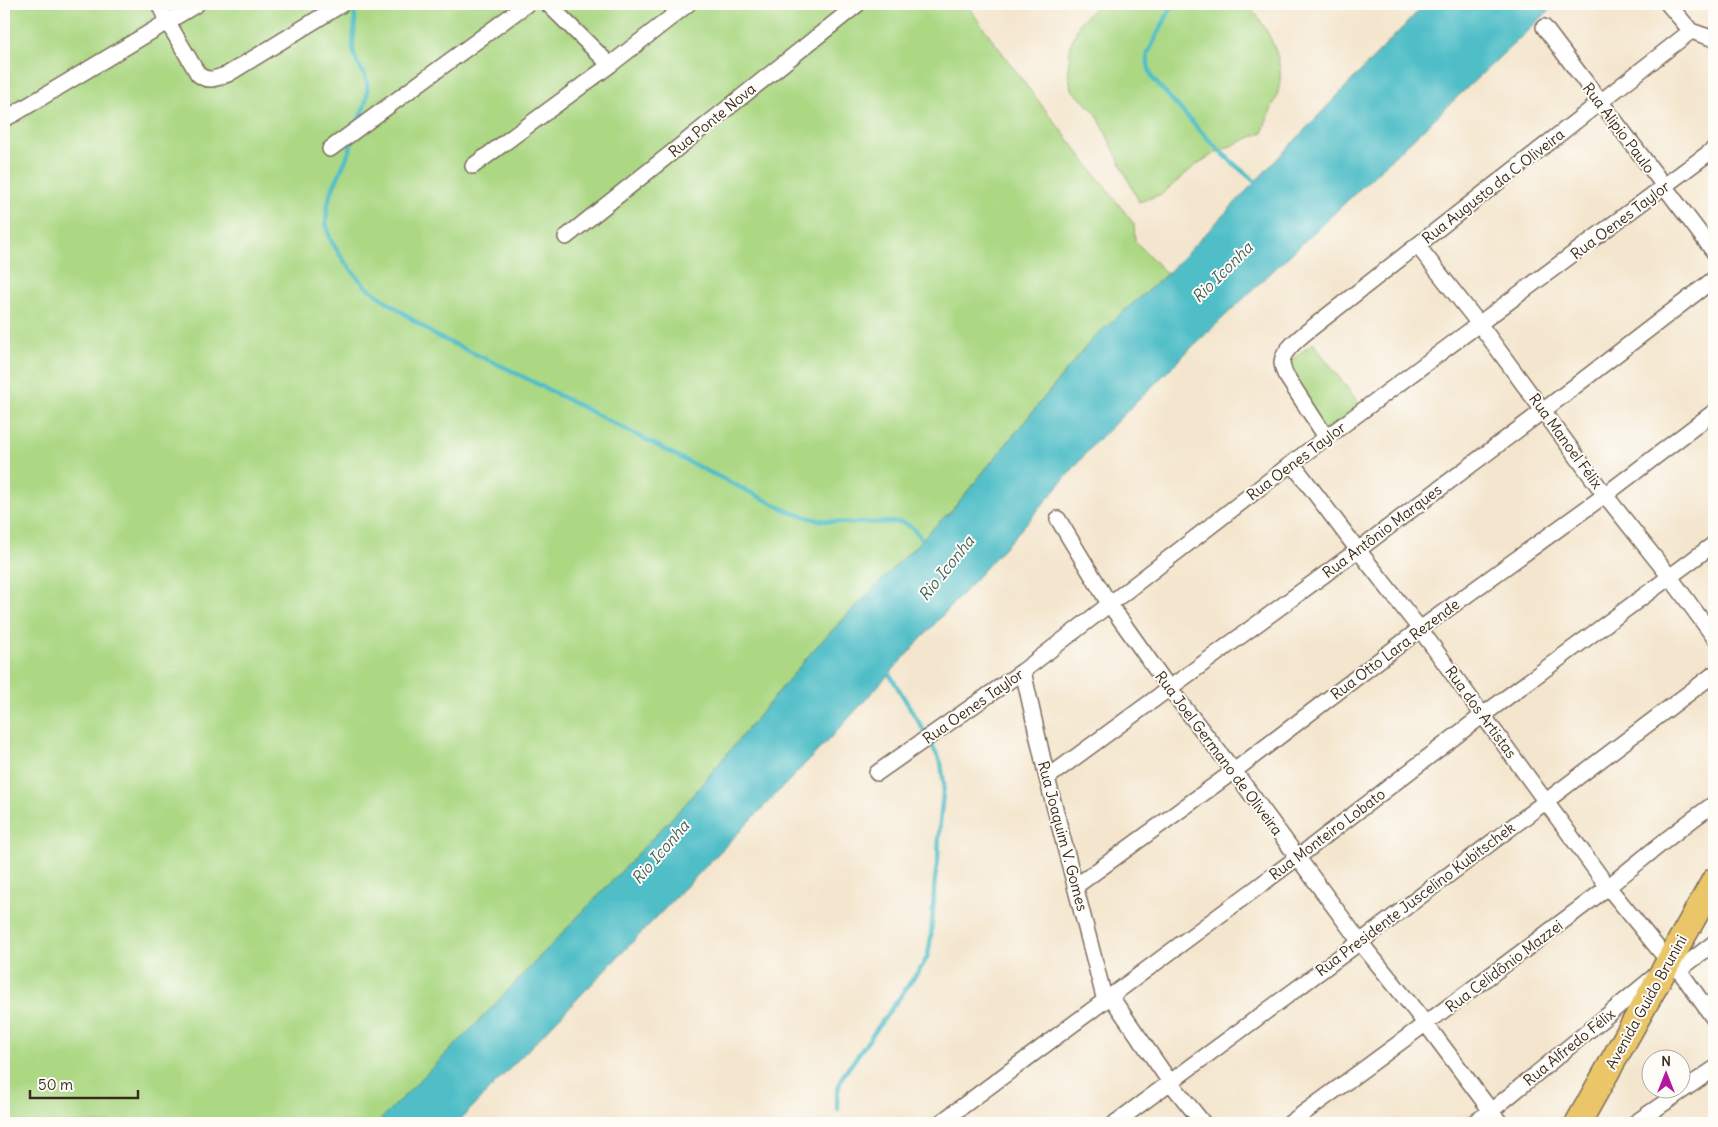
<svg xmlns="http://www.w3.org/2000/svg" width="1718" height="1127" viewBox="0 0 1718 1127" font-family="Delius,sans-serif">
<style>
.green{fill:#acd884;stroke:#748151}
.water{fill:#50bec7;stroke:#467472}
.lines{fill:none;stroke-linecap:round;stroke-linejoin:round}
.stream{stroke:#50bec7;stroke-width:4.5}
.minor-casing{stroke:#7c6c5c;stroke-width:18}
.primary-casing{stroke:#7c6c5c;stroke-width:28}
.minor{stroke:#fff;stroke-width:15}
.primary{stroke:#eac669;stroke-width:25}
.labels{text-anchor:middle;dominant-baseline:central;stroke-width:4;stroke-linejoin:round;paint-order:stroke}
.street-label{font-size:15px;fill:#3b2a1e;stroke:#fdfcf7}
.water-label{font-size:16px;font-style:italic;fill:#425e59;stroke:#fdfcf7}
</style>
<rect width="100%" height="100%" fill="#fdfcf7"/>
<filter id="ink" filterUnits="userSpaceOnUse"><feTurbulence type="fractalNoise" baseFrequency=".02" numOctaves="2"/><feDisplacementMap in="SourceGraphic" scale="10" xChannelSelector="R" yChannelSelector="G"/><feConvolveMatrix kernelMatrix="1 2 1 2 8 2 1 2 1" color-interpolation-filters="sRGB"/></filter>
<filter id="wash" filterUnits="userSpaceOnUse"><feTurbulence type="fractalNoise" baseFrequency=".0096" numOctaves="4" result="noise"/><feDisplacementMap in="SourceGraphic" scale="20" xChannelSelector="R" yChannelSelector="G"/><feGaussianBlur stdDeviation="1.12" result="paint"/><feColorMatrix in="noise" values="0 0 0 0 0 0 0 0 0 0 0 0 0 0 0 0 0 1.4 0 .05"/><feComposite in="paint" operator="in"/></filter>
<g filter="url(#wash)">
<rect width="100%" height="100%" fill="#f4e6ce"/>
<path class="green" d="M4,4H966L1029,89L1134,224L1135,241L1167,274L1093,338L948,515H946L815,648L687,803L474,1026L377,1123H4Z
M1098,4H1248C1267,28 1287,60 1278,92C1274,106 1266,118 1263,132L1217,152L1197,164L1162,194L1139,202L1096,113L1071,89L1068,68L1071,43L1080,22Z
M1313,343L1364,410L1325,443L1279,370Z"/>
<path class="water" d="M1425,4H1556L1190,349L1092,446L1033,516L838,730L457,1123H377L474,1026L686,803L815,648L946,515H948L1093,338L1167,274Z"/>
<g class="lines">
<path class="stream" d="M352,4C358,18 353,33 353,47C353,58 360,67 365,76C371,91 365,109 357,122
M1173,4L1148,53C1147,63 1148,70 1153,79C1187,116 1219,155 1260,185
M352,138L350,150L330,195L327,208L326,223L330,239L344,261L365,286L436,336L508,369L685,460L792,513L818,520L850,523L901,522C913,526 918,533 924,544
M887,670L926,734
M838,1109C835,1097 838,1089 842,1077L923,965L928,955L931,937L935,879L938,860L939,832L944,784L941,763L930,741"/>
</g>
</g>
<g filter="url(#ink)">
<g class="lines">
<g class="minor-casing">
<path id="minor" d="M159,4L167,21L198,74C208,83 217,78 228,74L342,4
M548,4L610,65
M1668,4L1691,31
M1544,27L1714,252
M4,119L14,114L197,4
M330,149L527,4
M473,166L610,65L688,4
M566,237L858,4
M1417,245L1480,325L1605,495L1670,577L1714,637
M1326,437L1285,374C1284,371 1282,366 1282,362C1283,348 1307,332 1318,323L1691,31L1714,39
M1292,463L1358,550L1420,629L1608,887L1669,962
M1058,519L1110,605L1169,688L1234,771L1360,942L1426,1024L1500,1123
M1023,671L1047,778L1105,1001
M877,773L1023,671L1292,463L1714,149
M1047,778L1358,550L1544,410L1714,279
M1076,886L1234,771L1420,629L1605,495L1714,412
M1679,970L1714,1019
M1111,997L1170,1082L1203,1123
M940,1123L1298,857L1483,715L1714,544
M1115,1123L1360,942L1714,674
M1290,1123C1392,1049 1494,973 1595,897C1635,866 1673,832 1714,804
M1474,1123L1491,1111L1666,967L1679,970L1714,943
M1635,1123L1714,1069"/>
</g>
<g class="primary-casing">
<path id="primary" d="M1578,1123L1714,881"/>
</g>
<use href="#minor" class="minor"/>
<use href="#primary" class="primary"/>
</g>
</g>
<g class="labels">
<g class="street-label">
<text transform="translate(712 120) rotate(-39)">Rua Ponte Nova</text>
<text transform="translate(1619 128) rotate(53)">Rua Alipio Paulo</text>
<text transform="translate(1493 186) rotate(-38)">Rua Augusto da C Oliveira</text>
<text transform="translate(1620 220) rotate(-37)">Rua Oenes Taylor</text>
<text transform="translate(1566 441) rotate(54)">Rua Manoel Félix</text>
<text transform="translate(1296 461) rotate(-37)">Rua Oenes Taylor</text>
<text transform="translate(1382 531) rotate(-37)">Rua Antônio Marques</text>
<text transform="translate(1395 649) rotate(-37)">Rua Otto Lara Rezende</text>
<text transform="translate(973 706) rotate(-35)">Rua Oenes Taylor</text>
<text transform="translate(1481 712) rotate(54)">Rua dos Artistas</text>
<text transform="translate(1219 753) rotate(53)">Rua Joel Germano de Oliveira</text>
<text transform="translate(1327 834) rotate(-37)">Rua Monteiro Lobato</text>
<text transform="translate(1063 836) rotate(75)">Rua Joaquim V. Gomes</text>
<text transform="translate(1415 899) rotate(-37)">Rua Presidente Juscelino Kubitschek</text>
<text transform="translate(1504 966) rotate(-37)">Rua Celidônio Mazzei</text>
<text transform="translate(1646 1002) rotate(-61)">Avenida Guido Brunini</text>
<text transform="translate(1569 1047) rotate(-39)">Rua Alfredo Félix</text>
</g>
<g class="water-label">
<text transform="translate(1222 272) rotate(-45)">Rio Iconha</text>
<text transform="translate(946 568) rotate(-51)">Rio Iconha</text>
<text transform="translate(660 852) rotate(-49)">Rio Iconha</text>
</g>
</g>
<rect width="1718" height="1127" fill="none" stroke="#fdfcf7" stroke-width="20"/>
<g transform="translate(1666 1074)"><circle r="24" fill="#fdfcf7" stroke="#afa8a0"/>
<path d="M0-4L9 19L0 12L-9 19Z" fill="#b5179e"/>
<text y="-8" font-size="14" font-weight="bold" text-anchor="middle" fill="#3b2a1e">N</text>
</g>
<path d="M30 1090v8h108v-8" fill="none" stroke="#3b2a1e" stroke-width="2.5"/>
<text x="38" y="1090" font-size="15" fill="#3b2a1e" stroke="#fdfcf7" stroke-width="4" paint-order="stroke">50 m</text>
</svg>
